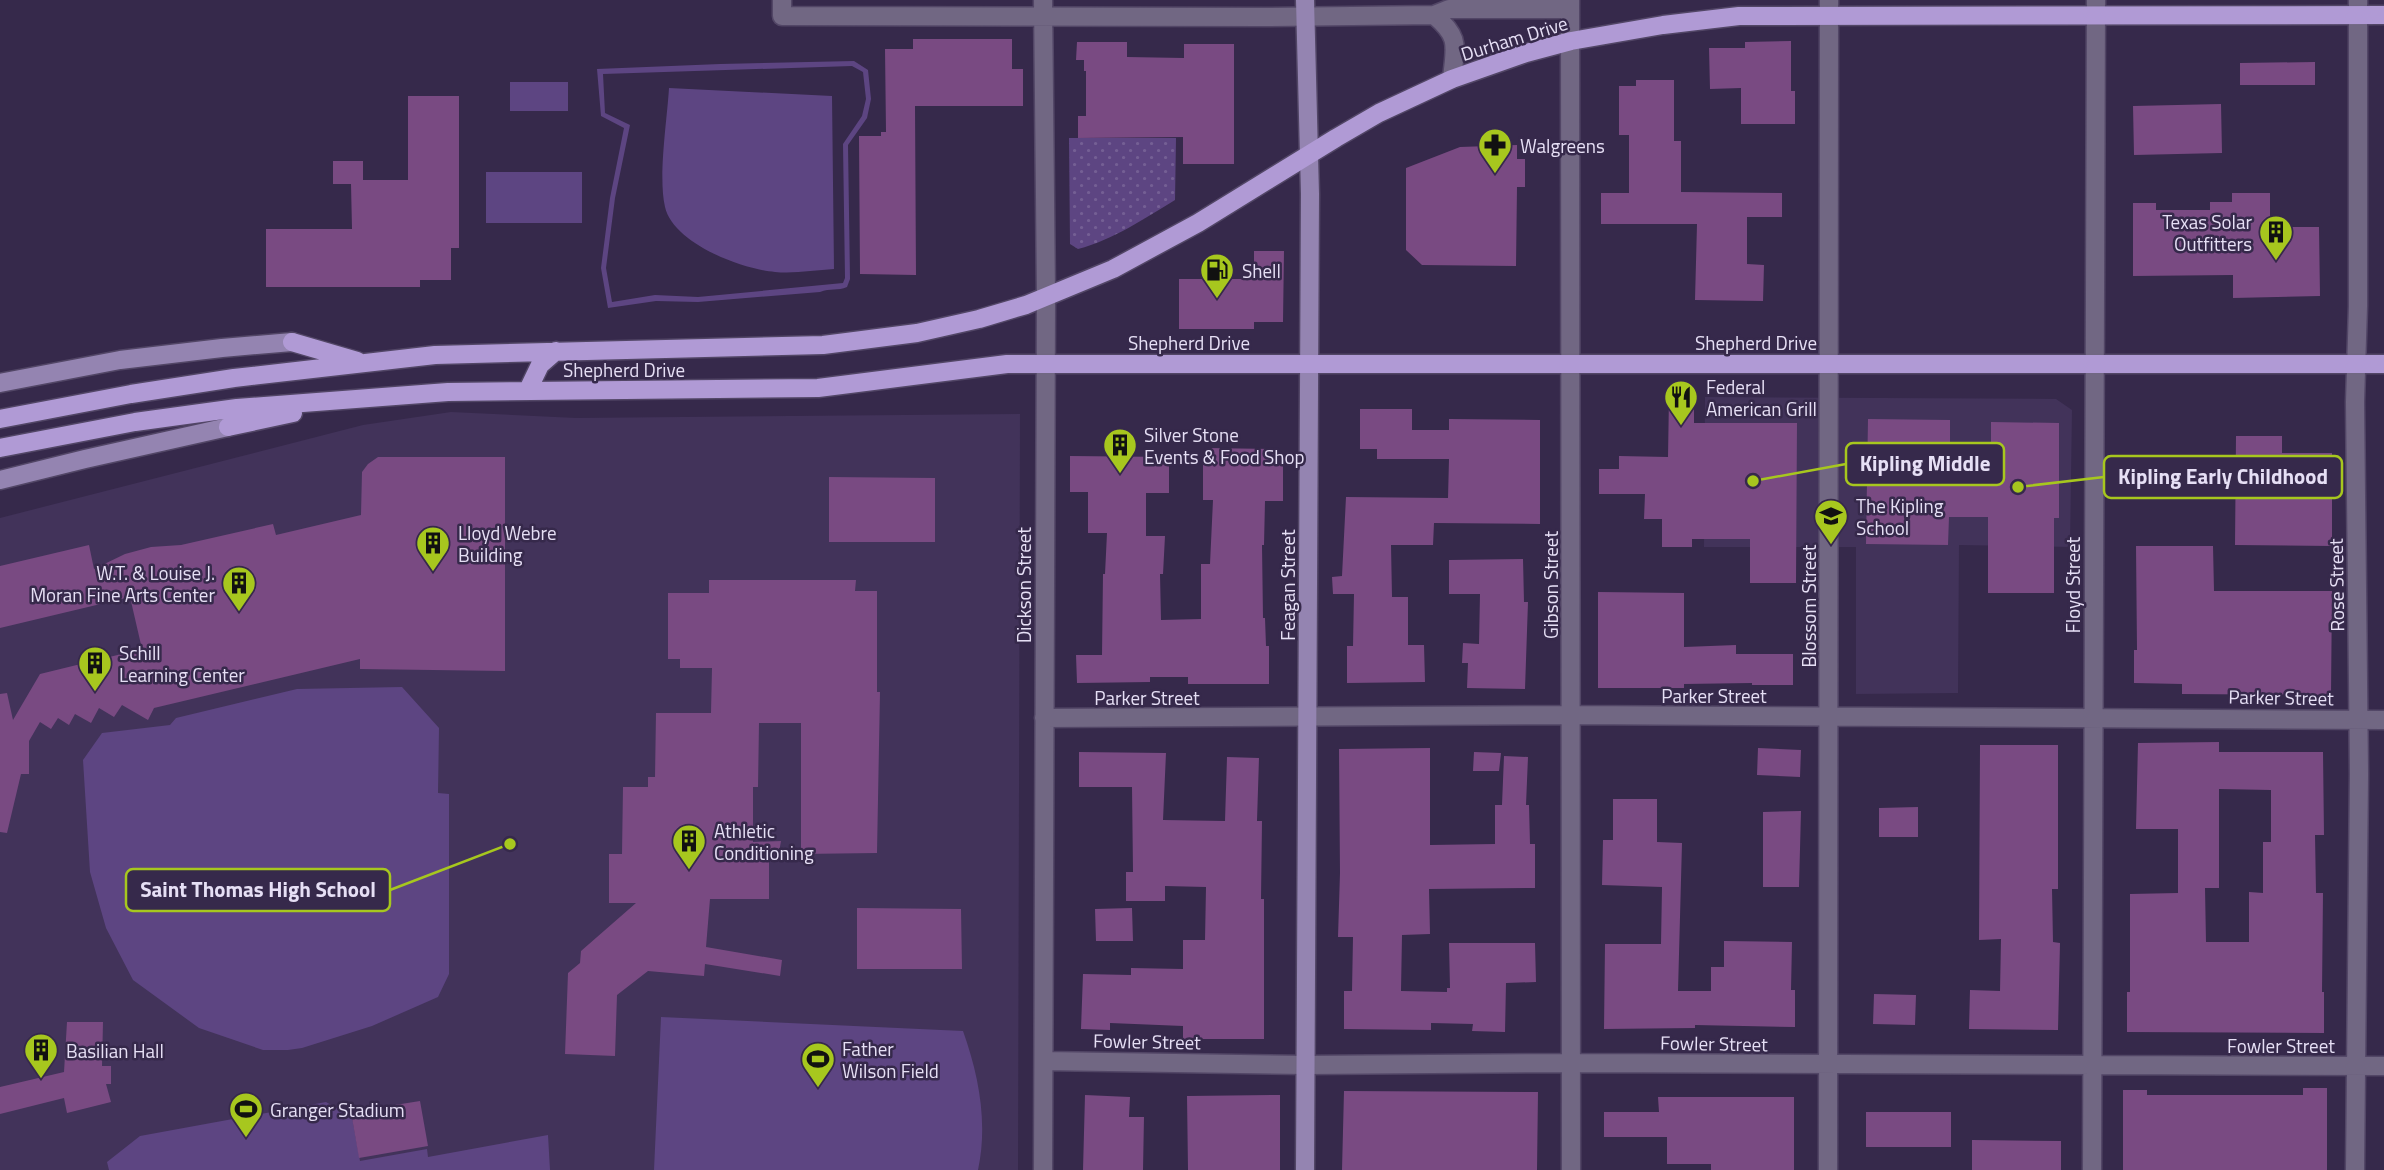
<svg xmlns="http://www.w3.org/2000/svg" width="2384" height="1170" viewBox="0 0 2384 1170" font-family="'Titillium Web',sans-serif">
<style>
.built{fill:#42335a}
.grass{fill:url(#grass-dots)}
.garden{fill:#5d4582;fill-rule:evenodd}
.building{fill:#794a82;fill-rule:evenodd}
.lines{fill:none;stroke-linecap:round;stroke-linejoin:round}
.street-casing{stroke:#524666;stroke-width:21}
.secondary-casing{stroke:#524666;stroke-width:21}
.primary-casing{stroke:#524666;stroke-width:21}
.street{stroke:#716783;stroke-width:18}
.secondary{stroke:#9484b1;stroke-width:18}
.primary{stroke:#b09ad5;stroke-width:18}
.labels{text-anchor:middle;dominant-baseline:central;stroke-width:5;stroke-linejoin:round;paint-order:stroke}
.street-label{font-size:19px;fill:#e6dff5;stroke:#36294b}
.poi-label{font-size:19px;fill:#e6dff5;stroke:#36294b;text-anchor:start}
.leader{fill:none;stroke:#a7c71e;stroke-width:2.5}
.callout-dot{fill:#a7c71e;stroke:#36294b;stroke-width:2.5}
.callout{fill:#36294b;stroke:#a7c71e;stroke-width:2.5}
.callout-label{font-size:21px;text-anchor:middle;font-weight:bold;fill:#e6dff5}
</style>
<defs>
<pattern id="grass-dots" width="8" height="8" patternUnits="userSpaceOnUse" patternTransform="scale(1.75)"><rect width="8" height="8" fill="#5d4582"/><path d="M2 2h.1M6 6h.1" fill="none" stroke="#745f94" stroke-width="1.8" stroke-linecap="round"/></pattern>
</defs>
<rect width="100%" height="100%" fill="#36294b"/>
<path class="built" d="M1705,397L2056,399L2072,410L2070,547L1959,545L1958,693L1856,694V547H1704Z
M451,412L576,418L1020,414L1018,1170H0V518L363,425Z"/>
<path class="grass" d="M1069,138H1176L1175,200C1145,218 1113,240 1078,249L1070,244Z"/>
<path class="garden" d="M854,61L868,70L871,99L867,118L848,145L850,279L847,287C838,291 830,288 820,292L698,302L656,301L608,308L601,268L610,198L624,128L601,116L597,69L720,64ZM852,66L863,72L866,99L862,116L843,144L845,278L843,283L698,297L655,295L612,302L606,268L615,198L630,125L605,113L603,74Z
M510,82H568V111H510Z
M669,88L832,96L834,269C815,270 794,274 775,272C741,269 673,243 665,207C658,177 667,121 669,88Z
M486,172H582V223H486Z
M402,687L439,728L438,793L449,794V974L438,997L372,1026L302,1048L288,1050H263L199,1028L133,980L106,928L90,872L83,760L102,733L170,725L176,718L297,689Z
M661,1017L963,1031C979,1076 988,1123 978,1170H654Z
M326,1102L352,1117L360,1161L427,1149L428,1157L548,1135L550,1170H109L107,1162L140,1136Z"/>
<path class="building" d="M913,39H1012V69H1023V106H915L916,275L860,274L859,136H881V132H886L885,49H913Z
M1791,41V91H1795V124H1741V88L1710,89L1709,48H1745V42Z
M1077,42H1127V57L1184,58V44H1234V164H1183V137L1078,138V116H1086V71H1084V60H1076Z
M2315,62V85H2240V63Z
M1636,80H1674V141H1681V192L1782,193V217H1747V264L1764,265L1763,301L1695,300L1697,224H1601V193H1629V135H1619V86H1636Z
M408,96H459V248H451V280H420V287H266V229H352L351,184H333V161H363V180H408Z
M2221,104L2222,153L2134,155L2133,106Z
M1517,145V159H1525V187H1517L1516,266L1422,265L1406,250V168L1460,147Z
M2232,193H2270V227H2319L2320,296L2233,298V275L2133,276V203H2156V210H2210V202H2232Z
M1254,251H1284L1283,322H1254V329H1179V279H1254Z
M1669,396L1694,397V423H1797L1796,583H1750V539H1692V547H1662V519H1644L1645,494H1599V469H1619V456L1668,457Z
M1360,409H1412V430H1449V419L1540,420V524L1434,523L1433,545H1391L1392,597H1408V645H1424L1425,682L1347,683V646H1353L1354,594H1333L1332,577L1342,576L1346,497L1448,498L1449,459H1377V449H1360Z
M1868,419L1950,420V456H1991V422L2059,423V518H2054V593H1988V517H1949L1948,545L1866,544Z
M2236,436H2282V453H2332V546L2235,545Z
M1207,448L1279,449V459H1283V501H1265L1264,545H1262L1263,618H1265L1266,646H1269V684H1188V677H1150V682L1077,683L1076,655H1102L1103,574H1105L1107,533H1088V492H1070V456L1169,457V493H1146V536H1165L1163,574H1160L1161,620L1201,619V564H1210L1213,500H1203V460H1208Z
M378,457H505V671L360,669V659L154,708L148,720L122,705L114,717L99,708L91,723L75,714L69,725L58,718L51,729L40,722L29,741V774H21L7,833L0,832V694L7,693L13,720L40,674L142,649L130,597L0,628V566L89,545L94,569L125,554L151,547L181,545L273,524L276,535L361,515L362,472L368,464Z
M829,477L935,478V542H829Z
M2136,546H2213L2214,591H2332L2331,695L2182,694V684L2134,683V650H2137Z
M1523,559L1524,602H1528L1525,689L1467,688L1468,663H1462L1463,643L1479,644L1480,594H1449V560Z
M709,580H856L855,591H877V692H880L877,853L801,854V723H759L758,787H753V842L781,841L778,858H769V899H710L706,947L782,960L780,976L705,964L704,976L648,971L617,995L615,1056L565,1054L568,973L580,963L581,951L636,903H609V854H622L623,787H648V777H655L656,713H711L712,668H680V659H668V593H709Z
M1598,592L1684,593V647L1736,645V654H1793V685H1752V683L1684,684V688H1598Z
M2219,742V752H2323L2324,835H2315L2316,893H2323L2322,992H2324V1033L2127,1032V992H2130V894L2178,893V829H2136L2138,743ZM2219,789L2271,790V842H2263V893L2249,892V942H2206L2205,888H2219Z
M1980,745H2058V889H2052L2053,942L2060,943L2058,1030L1969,1029L1970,990L2000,991L2001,939L1979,940Z
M1430,748V845L1495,844V805H1502L1504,756L1528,757L1526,805H1529L1530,844H1535V888L1429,889L1430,934L1402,935L1401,991L1447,992V988H1450L1449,943H1535L1536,982L1506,983L1505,1032L1472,1031L1473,1024L1431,1023V1030L1344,1029V991H1352L1353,937H1338L1340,873L1339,749Z
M1758,748L1801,750L1800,777L1757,775Z
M1079,752L1166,753L1163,820L1225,821L1227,757L1259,758L1257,821H1262L1261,899H1264V1039H1183V1026L1110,1023V1030L1081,1029L1083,974L1131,975V968L1183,969V940H1205L1206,887L1165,886V901H1126V872H1133L1132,787H1079Z
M1474,752L1501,753L1499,771H1473Z
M1613,799H1657V842L1682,843L1678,991H1711V967H1724V941L1792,942L1791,990H1795V1027L1695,1025V1028L1604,1029L1605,944H1661L1662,887L1602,885L1603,840H1613Z
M1918,807V837H1879V808Z
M1801,811L1799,887H1763V812Z
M857,908L961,909L962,969H857Z
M1132,908L1133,941H1096L1095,909Z
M1874,994L1916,995L1915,1025L1873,1024Z
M67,1022H103L102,1066H111V1084H106L111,1102L67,1113L64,1098L0,1114V1087L64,1072Z
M2303,1088H2327V1170H2123V1090H2147V1095H2303Z
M1344,1091L1538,1092L1537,1170H1342Z
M1085,1095L1130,1097L1129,1117H1144L1143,1170H1083Z
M1280,1095V1170H1188L1187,1096Z
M1658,1097H1794V1170H1711V1164H1667V1137H1604V1112H1659Z
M420,1101L428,1146L359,1158L351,1112Z
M1866,1112H1951V1147H1866Z
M1972,1140L2061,1141V1170H1972Z"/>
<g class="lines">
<g class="street-casing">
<path id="street" d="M782,0V16L1266,17L1434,15L1449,9H1570
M1570,0L1571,1170
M1434,15C1461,38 1455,46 1452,79
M1044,718L1572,715L2384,720
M1044,1061L1306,1065L1571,1063L2384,1066
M1043,1170L1046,296L1043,0
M1828,1170L1829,0
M2092,1170L2096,0
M2355,1170L2359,774L2355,402L2358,306V0"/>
</g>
<g class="secondary-casing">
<path id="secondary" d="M1305,0L1310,194L1305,1170
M0,383L120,360L222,348L292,342
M0,480L85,459L228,427"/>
</g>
<g class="primary-casing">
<path id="primary" d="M292,342L357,361
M528,390L540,365L556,351
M0,419L131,394L234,378L435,355L823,345L917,333L979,319L1026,305L1113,269L1198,223L1336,138L1379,113L1452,79L1526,53L1571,41L1663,25L1739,16L2384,15
M228,427L293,413
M0,448L135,422L237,408L448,392L818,388L1007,364H2384"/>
</g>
<use href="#street" class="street"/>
<use href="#secondary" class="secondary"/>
<use href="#primary" class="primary"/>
</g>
<defs>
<g id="pharmacy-pin" transform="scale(1.75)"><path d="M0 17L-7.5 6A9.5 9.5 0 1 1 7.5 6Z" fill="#a7c71e" stroke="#36294b"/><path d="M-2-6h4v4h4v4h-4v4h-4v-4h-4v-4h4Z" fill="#111"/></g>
<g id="building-pin" transform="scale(1.75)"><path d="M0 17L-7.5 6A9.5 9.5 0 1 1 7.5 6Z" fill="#a7c71e" stroke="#36294b"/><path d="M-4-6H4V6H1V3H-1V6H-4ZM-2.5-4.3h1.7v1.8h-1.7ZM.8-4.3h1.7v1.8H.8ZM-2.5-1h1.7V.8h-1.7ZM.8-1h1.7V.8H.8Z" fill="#111"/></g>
<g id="fuel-pin" transform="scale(1.75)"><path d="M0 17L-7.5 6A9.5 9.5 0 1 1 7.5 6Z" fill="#a7c71e" stroke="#36294b"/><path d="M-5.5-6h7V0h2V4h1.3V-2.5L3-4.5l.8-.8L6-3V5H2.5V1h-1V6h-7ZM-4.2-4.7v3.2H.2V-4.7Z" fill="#111"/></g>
<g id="restaurant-pin" transform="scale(1.75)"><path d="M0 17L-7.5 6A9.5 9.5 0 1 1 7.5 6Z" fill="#a7c71e" stroke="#36294b"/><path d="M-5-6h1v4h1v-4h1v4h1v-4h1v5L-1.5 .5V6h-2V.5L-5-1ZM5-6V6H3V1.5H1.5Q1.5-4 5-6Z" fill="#111"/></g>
<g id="school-pin" transform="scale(1.75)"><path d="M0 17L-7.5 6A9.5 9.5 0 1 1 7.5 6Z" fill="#a7c71e" stroke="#36294b"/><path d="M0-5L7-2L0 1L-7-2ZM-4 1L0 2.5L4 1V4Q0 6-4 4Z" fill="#111"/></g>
<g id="stadium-pin" transform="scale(1.75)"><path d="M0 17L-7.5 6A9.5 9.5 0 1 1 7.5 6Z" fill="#a7c71e" stroke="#36294b"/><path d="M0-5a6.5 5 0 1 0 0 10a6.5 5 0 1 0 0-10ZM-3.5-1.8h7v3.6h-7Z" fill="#111"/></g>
</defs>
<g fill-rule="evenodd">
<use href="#pharmacy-pin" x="1495" y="145"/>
<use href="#building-pin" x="2276" y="232"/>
<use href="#fuel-pin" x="1217" y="270"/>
<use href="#restaurant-pin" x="1681" y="397"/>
<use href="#building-pin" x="1120" y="445"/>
<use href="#school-pin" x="1831" y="516"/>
<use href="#building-pin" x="433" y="543"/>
<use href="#building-pin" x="239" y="583"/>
<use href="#building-pin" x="95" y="663"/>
<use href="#building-pin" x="689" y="841"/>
<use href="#building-pin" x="41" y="1050"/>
<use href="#stadium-pin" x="818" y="1059"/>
<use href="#stadium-pin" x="246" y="1109"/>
</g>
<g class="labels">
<g class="street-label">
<text transform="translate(1514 38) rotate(-17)">Durham Drive</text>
<text x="1189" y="342">Shepherd Drive</text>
<text x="1756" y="342">Shepherd Drive</text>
<text x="624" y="369">Shepherd Drive</text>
<text transform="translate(1023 585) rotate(-90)">Dickson Street</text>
<text transform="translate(1287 585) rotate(-90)">Feagan Street</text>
<text transform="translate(1550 585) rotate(-90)">Gibson Street</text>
<text transform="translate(2072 585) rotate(-90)">Floyd Street</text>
<text transform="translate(2336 585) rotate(-91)">Rose Street</text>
<text transform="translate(1808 606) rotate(-90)">Blossom Street</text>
<text x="1714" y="695">Parker Street</text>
<text x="1147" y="697">Parker Street</text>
<text transform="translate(2281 697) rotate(1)">Parker Street</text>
<text transform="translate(1147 1041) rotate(1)">Fowler Street</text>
<text transform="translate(1714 1043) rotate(1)">Fowler Street</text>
<text x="2281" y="1045">Fowler Street</text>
</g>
<g class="poi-label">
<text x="1520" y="145">Walgreens</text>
<text x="2252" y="221" text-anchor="end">Texas Solar<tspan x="2252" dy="22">Outfitters</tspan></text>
<text x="1242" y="270">Shell</text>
<text x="1706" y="386">Federal<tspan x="1706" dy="22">American Grill</tspan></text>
<text x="1144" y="434">Silver Stone<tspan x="1144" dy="22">Events &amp; Food Shop</tspan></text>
<text x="1856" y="505">The Kipling<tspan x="1856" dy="22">School</tspan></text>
<text x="458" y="532">Lloyd Webre<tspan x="458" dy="22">Building</tspan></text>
<text x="215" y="572" text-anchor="end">W.T. &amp; Louise J.<tspan x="215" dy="22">Moran Fine Arts Center</tspan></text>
<text x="119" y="652">Schill<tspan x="119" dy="22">Learning Center</tspan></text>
<text x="714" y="830">Athletic<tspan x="714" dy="22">Conditioning</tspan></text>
<text x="842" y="1048">Father<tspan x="842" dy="22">Wilson Field</tspan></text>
<text x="66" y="1050">Basilian Hall</text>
<text x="270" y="1109">Granger Stadium</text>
</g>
</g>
<path class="leader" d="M1753 481L1846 464M2018 487L2104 477M510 844L390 890"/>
<g class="callout-dot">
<circle cx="1753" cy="481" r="7"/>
<circle cx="2018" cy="487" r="7"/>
<circle cx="510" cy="844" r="7"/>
</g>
<g class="callout">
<rect x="1846" y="443" width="158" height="42" rx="7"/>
<rect x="2104" y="456" width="238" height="42" rx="7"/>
<rect x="126" y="869" width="264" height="42" rx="7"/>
</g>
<g class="callout-label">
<text x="1925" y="471">Kipling Middle</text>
<text x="2223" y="484">Kipling Early Childhood</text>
<text x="258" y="897">Saint Thomas High School</text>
</g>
</svg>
